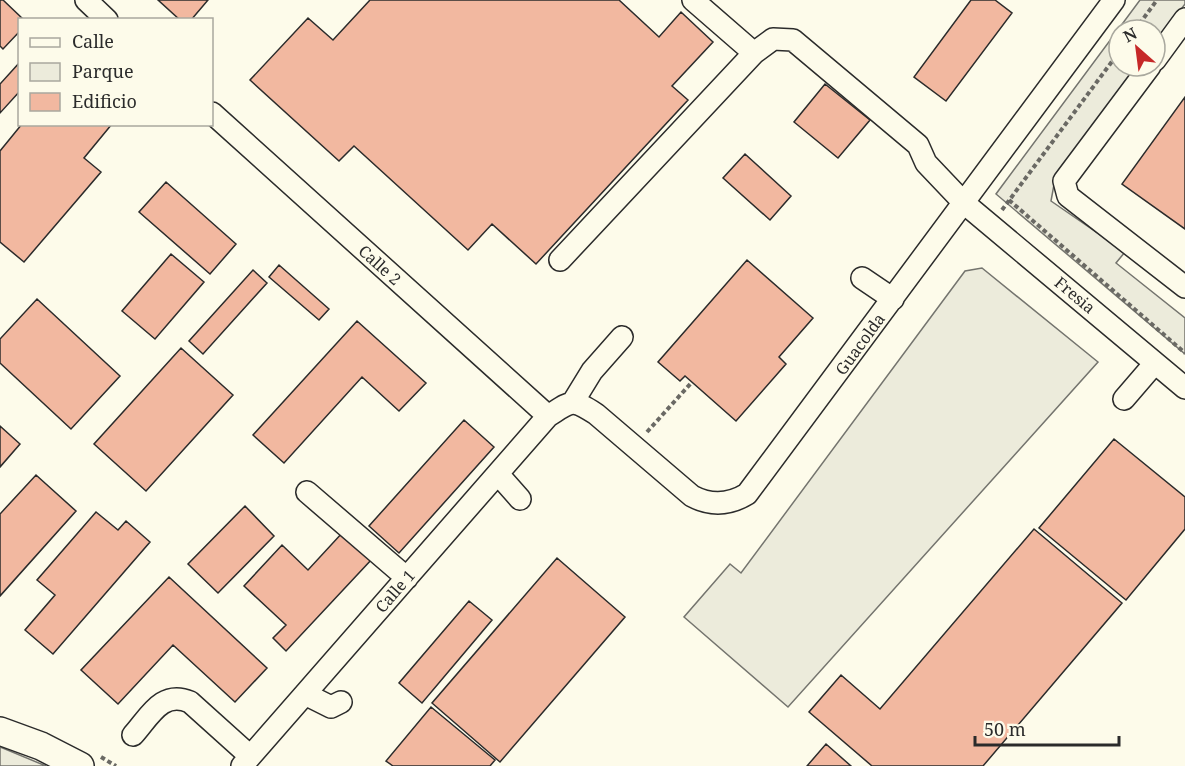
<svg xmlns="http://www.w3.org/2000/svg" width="1185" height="766" viewBox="0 0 1185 766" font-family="'Noto Serif',serif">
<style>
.green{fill:#ecebdb;stroke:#74746e;stroke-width:1.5}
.building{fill:#f2b8a0;stroke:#2b2b2b;stroke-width:1.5}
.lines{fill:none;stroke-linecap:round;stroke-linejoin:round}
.minor-casing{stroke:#2b2b2b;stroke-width:24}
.major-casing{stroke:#2b2b2b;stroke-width:30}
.path{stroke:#6a6964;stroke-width:4;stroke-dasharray:4.5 3;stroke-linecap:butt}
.minor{stroke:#fdfbea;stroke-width:21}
.major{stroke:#fdfbea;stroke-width:27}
.labels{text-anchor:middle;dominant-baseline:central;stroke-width:4.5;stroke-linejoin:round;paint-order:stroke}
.street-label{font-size:16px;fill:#2b2b2b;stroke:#fdfbea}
</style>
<rect width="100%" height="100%" fill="#fdfbea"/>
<path class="green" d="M1140,0H1185V4L1155,45V30H1119V66H1139L1055,179L1051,201L1125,252L1116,263L1185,318V354L996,194Z
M982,268L1098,362L788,707L684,617L730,564L741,573L965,271Z
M0,747L46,766H0Z"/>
<path class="building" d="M0,0H3L24,20H20V31L3,49L0,46Z
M158,0H208L191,20H180Z
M370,0H619L659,37L681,12L713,42L672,86L688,100L536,264L492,224L468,250L354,146L339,161L250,80L308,18L333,40Z
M971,0H995L1012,13L946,101L914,77Z
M20,62V91L0,113V84Z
M825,84L870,120L838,158L794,122Z
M1185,97V229L1122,184Z
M22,124H112L84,158L101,172L24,262L0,242V151Z
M745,154L791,196L770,220L723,178Z
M166,182L236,244L210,274L139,212Z
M171,254L204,282L155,339L122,311Z
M747,260L813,318L779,357L786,364L736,421L685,376L680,381L658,362Z
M279,265L329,309L319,320L269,277Z
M253,270L267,283L203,354L189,341Z
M37,299L120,376L71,429L0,363V339Z
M357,321L426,383L399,411L362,377L284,463L253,435Z
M181,348L233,395L146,491L94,444Z
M464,420L494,447L399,553L369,526Z
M0,426L20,444L0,467Z
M1114,439L1185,497V529L1126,600L1039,528Z
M36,475L76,511L0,596V514Z
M245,506L274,536L218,593L188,564Z
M96,512L118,530L126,521L150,542L53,654L25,630L55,595L37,580Z
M1034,529L1122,603L983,766H872L809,712L841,675L880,709Z
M343,532L372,559L286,651L273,638L286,625L244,586L282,545L308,570Z
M557,558L625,617L500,762L432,703Z
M169,577L267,668L235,702L173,645L118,704L81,670Z
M469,601L492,620L422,703L399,683Z
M431,707L495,760L490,766H393L386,761Z
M826,744L851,766H807Z"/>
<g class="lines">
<g class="minor-casing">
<path id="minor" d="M86,0L107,20
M693,0L754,53L773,39L793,40L918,145L926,163L964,203L1185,388
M1155,60L1185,19
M1150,66L1064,181L1068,196L1185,287
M212,113L548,416
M560,260L754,53
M862,278L893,299
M1124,399L1155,363
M573,402L592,371L622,337
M498,474L520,499
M307,492L407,578
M305,694L331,707L341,702
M133,735C150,716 162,690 190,702L250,756
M242,766L548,416C572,401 571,398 596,414L692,496C711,506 729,505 747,494L1114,0"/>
</g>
<g class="major-casing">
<path id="major" d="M0,731L41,746L80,766"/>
</g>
<path class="path" d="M1135,30L1157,0
M1009,200L1185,353
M1002,210L1119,52
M647,432L692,382
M101,757L116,766"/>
<use href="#minor" class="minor"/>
<use href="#major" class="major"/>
</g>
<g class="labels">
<g class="street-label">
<text transform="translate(380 265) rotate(42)">Calle 2</text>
<text transform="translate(1075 295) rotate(40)">Fresia</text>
<text transform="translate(860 344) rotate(-54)">Guacolda</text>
<text transform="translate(395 591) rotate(-49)">Calle 1</text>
</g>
</g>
<rect x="18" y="18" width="195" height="108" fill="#fdfbea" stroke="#a9a89e" stroke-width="1.5"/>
<rect x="30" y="38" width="30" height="9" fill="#fdfbea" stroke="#a9a89e" stroke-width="1.5"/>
<text x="72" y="48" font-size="18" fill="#2b2b2b">Calle</text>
<rect x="30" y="63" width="30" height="18" fill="#ecebdb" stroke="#a9a89e" stroke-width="1.5"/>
<text x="72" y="78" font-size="18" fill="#2b2b2b">Parque</text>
<rect x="30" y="93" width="30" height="18" fill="#f2b8a0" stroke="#a9a89e" stroke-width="1.5"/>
<text x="72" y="108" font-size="18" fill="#2b2b2b">Edificio</text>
<g transform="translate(1137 48) rotate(332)"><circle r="28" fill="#fdfbea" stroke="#a9a89e" stroke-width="1.5"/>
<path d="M0-4.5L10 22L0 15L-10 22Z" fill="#c62828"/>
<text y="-9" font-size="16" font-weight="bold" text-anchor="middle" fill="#2b2b2b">N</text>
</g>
<path d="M975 736v9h144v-9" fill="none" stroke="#2b2b2b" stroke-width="3"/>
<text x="984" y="736" font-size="18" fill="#2b2b2b" stroke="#fdfbea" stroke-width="4.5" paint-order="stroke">50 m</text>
</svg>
